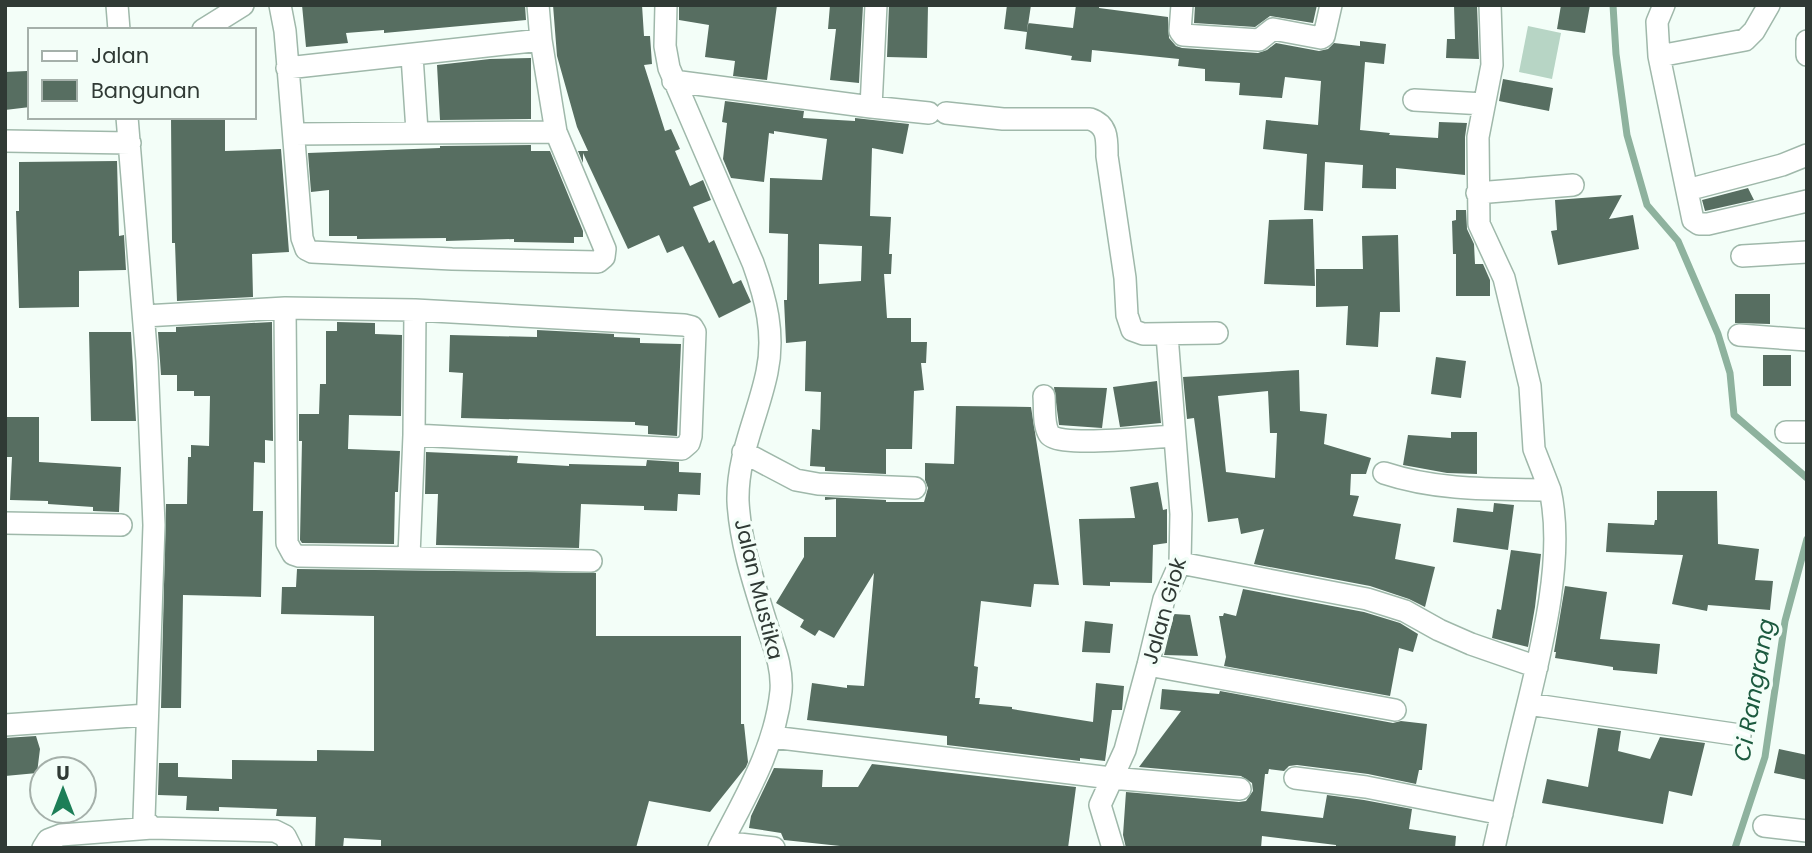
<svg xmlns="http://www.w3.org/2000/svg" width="1812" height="853" viewBox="0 0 1812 853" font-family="Poppins,sans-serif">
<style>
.green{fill:#b7d5c5}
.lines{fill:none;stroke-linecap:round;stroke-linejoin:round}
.stream{stroke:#8eb29e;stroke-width:7}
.building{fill:#576e61;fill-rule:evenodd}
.minor-casing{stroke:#9fb8aa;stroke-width:24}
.minor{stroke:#fff;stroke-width:21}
.labels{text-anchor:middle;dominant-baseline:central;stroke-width:7;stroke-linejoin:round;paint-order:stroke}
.street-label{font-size:21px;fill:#303a35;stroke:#f3fef8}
.water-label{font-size:23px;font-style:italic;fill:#1c5a3f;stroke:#f3fef8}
</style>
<rect width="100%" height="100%" fill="#f3fef8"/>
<path class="green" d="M1528,26L1561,33L1552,79L1519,72Z"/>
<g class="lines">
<path class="stream" d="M1613,5L1616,54L1627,135L1647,205L1678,241L1718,334L1730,373L1734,415L1807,478
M1735,848L1765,757L1785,621L1807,539"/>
</g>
<path class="building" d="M302,5H525L526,20L384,33V30L346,33L348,43L306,47Z
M553,5H642L644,36H650L652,64L644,65L665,131L671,129L680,149L675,151L690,186L703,180L711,200L693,207L709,243L714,240L733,284L741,280L751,302L719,318L683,246L667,253L659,235L628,249L583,153V163L578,151H588L577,127L557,56Z
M679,5H777L767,80L733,76L735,61L705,57L709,25L679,20Z
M830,5H863L859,83L830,80L836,29H828Z
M889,5H928L927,58L887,57Z
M1007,5H1031L1027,32L1004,29Z
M1076,5H1099V8L1168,17L1169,38L1176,46L1182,48L1258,53L1267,50L1276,43L1319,51L1328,49L1334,43L1360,46V41L1386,44L1384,64L1365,62L1360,130L1390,133L1389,135L1438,138L1439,122L1467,123L1465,137V175L1396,168V189L1362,188L1363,165L1325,162L1323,211L1304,210L1307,154L1263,149L1266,120L1318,125L1321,81L1285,77L1282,98L1239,95L1240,83L1205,81V69L1178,66L1179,59L1092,50L1091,62L1071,60L1072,56L1025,49L1028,23L1073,28Z
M1195,5L1270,7L1317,5L1313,23L1270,16L1255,27L1194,23Z
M1454,5H1477L1479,59L1446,58L1447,39H1455Z
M1561,5H1590L1585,33L1557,29Z
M490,59L531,58V119L440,120L437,65Z
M27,71L30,107L5,110V72Z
M1503,79L1553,88L1549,111L1499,101Z
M725,101L804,111L803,118L855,121V118L909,124L903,154L872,148L870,216L891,217L889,254H892L891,274H884L887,318H911V342H927L926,363H921L924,390L914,391L912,449H886V474L825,471V467L810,466L812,429L820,430L821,392L805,391L806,341L786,343L784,300H787L788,234L769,233L770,178L822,180L827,139L774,131V134L769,133L764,182L731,178L723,159L727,123L722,122ZM819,244L862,246L861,281L819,284Z
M171,117H225V151L281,149L289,252L252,254L253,297L177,301L175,243H172Z
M531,145V151H550L583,231V237H574V243L514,242V239L446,241V238L357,239V236H329V190L311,192L308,153L440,148V146Z
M117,161L119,236L124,235L126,270L79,271V307L19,308L16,211H19V162Z
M1748,188L1754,200L1705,211L1702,200Z
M1622,195L1609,219L1633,215L1639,249L1558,265L1551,231L1557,230L1555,200Z
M1456,210H1466L1467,229L1474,244L1475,264H1483L1490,280V296H1456V254H1453L1452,221L1456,220Z
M1313,219L1315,286L1264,284L1269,220Z
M1398,235L1400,312H1380L1378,347L1346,345L1348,306L1316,307V269H1363L1362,236Z
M1735,294H1770V324L1735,323Z
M272,322L273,441L265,440V463L254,462L253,511H263L261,597L183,595L181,708H161L166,504H187L188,457H191V445L209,446L210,396H194V391H177V375H161L158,332H176V327Z
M337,322L375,323V334L402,335L401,416L349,415L348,449L400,451L398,492H395L394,544L302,543L300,540L302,441H299V414H319L320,384H326V331H337Z
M537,330L614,334V337L640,338V343L681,344L677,436L648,434V426L635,425V422L461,418L463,373L449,372L450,335L537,337Z
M89,332H131L136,421H91Z
M1763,355H1791V386H1763Z
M1436,357L1466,361L1461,398L1431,394Z
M1299,370L1300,411L1327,414L1324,444L1371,458L1366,474H1351L1350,495L1359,496L1353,516L1401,524L1395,559L1435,567L1425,607L1409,599L1370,586L1254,564L1264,529L1241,534L1238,518L1208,522L1194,418L1187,419L1183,377ZM1268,391L1270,433H1277L1275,478L1226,472L1218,396Z
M1157,381L1161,423L1120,427L1113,387Z
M1054,387L1107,388L1102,428L1059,425Z
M956,406L1031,407L1059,585L1034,584L1031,607L981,601L974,666L978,667L975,698H980L979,704L1012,707V709L1093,722L1096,683L1124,686L1122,710H1112L1105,761L1080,758V761L947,745V736L807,720L812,683L847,688V685L864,686L874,573L834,638L819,630L815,636L800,627L804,620L776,603L804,557V537H836V499L825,500V497L886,500V502H924L928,488L925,480V463L954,464Z
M5,417H39V462L121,467L119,512L93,511V507L48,504V501L10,500L12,457H6Z
M1451,432H1477V474L1447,473L1403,465L1408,435L1451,438Z
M426,452L518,456L517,463L569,466V464L646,466L647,460L679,462V472L701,473L700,495L678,494L677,511L644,510V506L581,504L579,548L436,545L438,494H425Z
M1158,482L1163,510L1167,509V543L1153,545L1152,583L1110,582V586L1083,585L1079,519L1135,518L1130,487Z
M1657,491H1717L1718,544L1759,549L1755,580L1773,581L1770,610L1708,605L1707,611L1672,604L1683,555L1606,552L1608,523L1654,525L1655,520H1657Z
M1494,503L1514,505L1508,550L1453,542L1457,508L1493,512Z
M1511,550L1541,554L1535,607L1528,647L1492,638L1497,609L1501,610Z
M297,569L596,573V636H741V724H744L748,762L746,767L710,812L649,801L636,848H381V840L344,838L343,848H315L316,817L276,816L277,809L219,807V811L186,810L187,796L158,795L159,763H178V777L232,779V760L317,761V750L374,751V616L281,614L282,587H296Z
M1565,586L1607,592L1600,639L1660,644L1657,674L1613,670V667L1555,658L1556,652H1554Z
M1243,589L1364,612L1400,623L1418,634L1413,652L1399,648L1390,696L1224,666L1226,657L1219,616H1223L1224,613L1236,616Z
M1174,614L1190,615L1198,656L1164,655Z
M1085,621L1113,624L1110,653L1082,652Z
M1162,689L1219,694L1220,691L1393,723L1401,721L1427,724L1422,770H1419L1416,784L1368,774L1297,765L1289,766L1284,771L1269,769L1268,774H1265L1261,811L1323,818L1327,795L1364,800L1412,809L1409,829L1456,836L1455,848H1336V845L1262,836L1261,848H1126L1123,835L1126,792L1239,802L1246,801L1253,791L1252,783L1241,776L1139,767L1181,711L1160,709Z
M1598,728L1621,731L1618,751L1650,759L1660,737L1705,743L1692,796L1669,791L1663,824L1542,803L1547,779L1588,787Z
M36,736L40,749L37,773L5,776V738Z
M1779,749L1807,755V780L1774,773Z
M872,764L1076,787L1068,848H859L784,840L781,833L749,828L751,816L774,768L823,770L822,787H858Z"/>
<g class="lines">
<g class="minor-casing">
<path id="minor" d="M117,5L119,30
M280,5L285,31L302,238L306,249L312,252L452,259L598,262L604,257L605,249L556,132L294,134
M538,5L541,40L556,132
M666,5L665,46L669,68L753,263C766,299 775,334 767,372C758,416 737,455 738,501C740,541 753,581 765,619C772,643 783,665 781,691C775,749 745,797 719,848
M1182,5L1180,31L1183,35L1259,40L1273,29L1321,38L1324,36L1331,5
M1490,5L1492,65L1478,137L1479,224L1504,278L1530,386L1534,449L1550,490
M1664,5L1657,22L1659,56L1693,220L1699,224H1708L1807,201
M203,30L243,5
M1807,41V55
M412,56L417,131
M1659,56L1745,40L1754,31L1769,5
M287,68L541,40
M673,81L871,107L876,5
M1414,100L1484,104
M871,107L929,113
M946,113L1003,119H1090C1108,125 1107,139 1107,156L1125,278L1127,315L1132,330L1143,334L1217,333
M127,117L147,361L154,525L144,819L152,828L275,831L285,836L291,848
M5,141L130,143
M1687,190L1782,165L1807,155
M1477,193L1573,185
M1742,256L1807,252
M285,308L287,543L293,554L299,556L591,561
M144,316L285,308L415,310L684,325L692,327L695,332L691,436L689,443L682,449L414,435
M1739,335L1807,340
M1044,396C1045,408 1043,424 1049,434C1056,448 1155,437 1173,436
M1786,432H1807
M743,452L796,480L818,484L915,488
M1384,473C1438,491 1494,489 1550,490C1566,561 1539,658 1522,728C1512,768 1503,808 1494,848
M5,523L121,525
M409,556L414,435L415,310
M1180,563L1367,599L1405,611L1439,630L1471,644L1537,667
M1148,665L1395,710
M1528,704L1740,735
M5,725L147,715
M772,737L1111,778L1240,789
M1295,778L1366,787L1502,814
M1764,826L1807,831
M722,842L774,848
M43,848L48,840L61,835L152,828
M1113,848L1100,805L1125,750L1148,665L1164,599L1180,563L1181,514L1167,335"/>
</g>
<use href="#minor" class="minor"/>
</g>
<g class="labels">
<g class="street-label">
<text transform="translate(759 589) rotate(76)">Jalan Mustika</text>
<text transform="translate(1164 611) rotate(-74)">Jalan Giok</text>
</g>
<g class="water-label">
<text transform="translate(1754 690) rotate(-80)">Ci Rangrang</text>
</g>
</g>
<rect width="1812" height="853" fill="none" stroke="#303a35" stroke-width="14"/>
<rect x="28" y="28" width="228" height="91" fill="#f3fef8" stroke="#a5b0aa" stroke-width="2"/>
<rect x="42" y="51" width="35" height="10" fill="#ffffff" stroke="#a5b0aa" stroke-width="2"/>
<text x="91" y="63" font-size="21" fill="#303a35">Jalan</text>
<rect x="42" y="80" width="35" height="21" fill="#576e61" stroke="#a5b0aa" stroke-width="2"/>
<text x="91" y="98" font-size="21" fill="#303a35">Bangunan</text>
<g transform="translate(63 790)"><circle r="33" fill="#f3fef8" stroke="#a5b0aa" stroke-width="2"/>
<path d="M0-5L12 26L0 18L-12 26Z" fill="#1c7e57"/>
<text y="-10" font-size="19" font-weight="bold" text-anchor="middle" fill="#303a35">U</text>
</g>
</svg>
